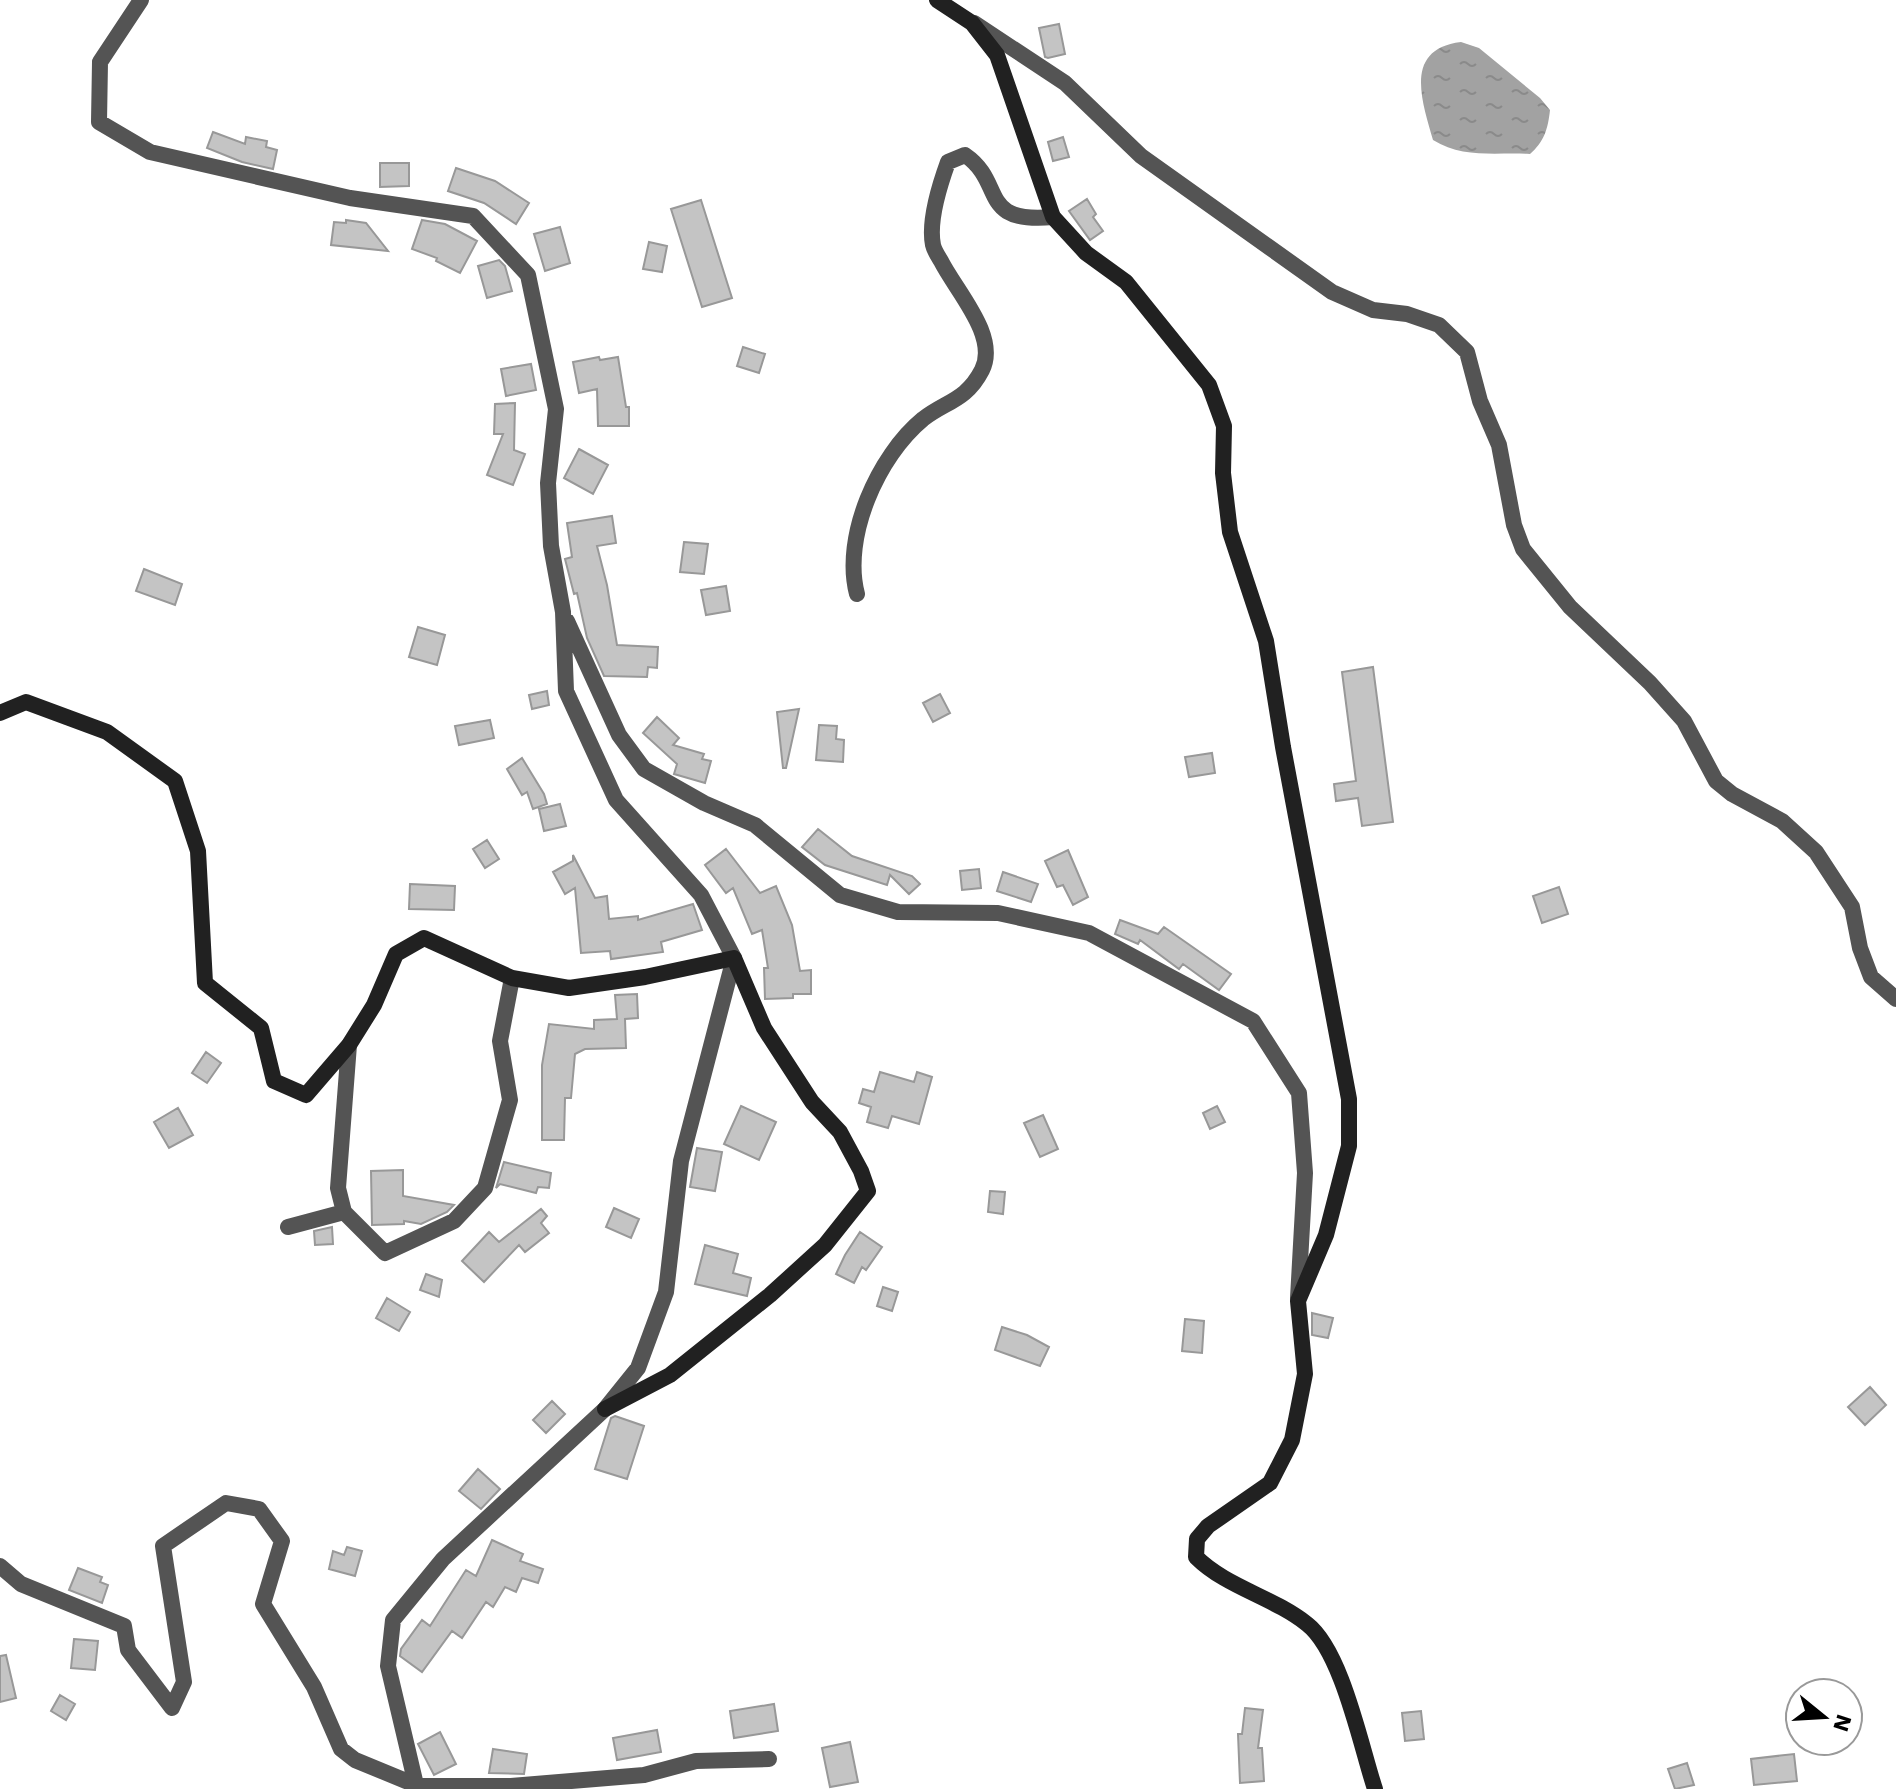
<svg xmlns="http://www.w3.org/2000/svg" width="1896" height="1789" viewBox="0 0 1896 1789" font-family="'Work Sans',sans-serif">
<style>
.water{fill:url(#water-ripples)}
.building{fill:#c4c4c4;stroke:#989898;stroke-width:2}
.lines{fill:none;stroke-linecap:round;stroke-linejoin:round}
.street{stroke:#545454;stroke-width:16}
.secondary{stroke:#212121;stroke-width:16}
</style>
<defs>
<pattern id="water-ripples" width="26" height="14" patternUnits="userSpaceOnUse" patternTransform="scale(2)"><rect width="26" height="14" fill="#a2a2a2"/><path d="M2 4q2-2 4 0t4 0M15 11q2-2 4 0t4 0" fill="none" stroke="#8a8a8a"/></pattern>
</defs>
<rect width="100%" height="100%" fill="#fff"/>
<path class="water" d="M1461,42L1479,48L1540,98L1550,110C1548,129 1544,142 1530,154C1496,152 1463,159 1433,140C1422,101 1403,49 1461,42Z"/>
<path class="building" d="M1059,24L1065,54L1048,58L1045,57L1039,28Z
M213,132L245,144L246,137L267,141L266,147L277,150L273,169L242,162L207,148Z
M1063,137L1069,157L1053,161L1048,142Z
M380,163H409V186L380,187Z
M456,168L495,181L529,203L516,224L484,203L448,191Z
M1087,199L1096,214L1093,217L1103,231L1090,240L1069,211Z
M701,200L732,298L702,307L671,209Z
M346,220L366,223L388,251L331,245L334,222L346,223Z
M422,220L445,224L477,241L460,273L436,261L437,258L412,249Z
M560,227L570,263L545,271L534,234Z
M649,242L667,246L662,272L643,269Z
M499,260L505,266L512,291L487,298L478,266Z
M743,347L765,354L759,373L737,366Z
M599,357L600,360L618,357L626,407H629V426H598L597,389L579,393L573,362Z
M531,364L536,390L506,396L501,369Z
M515,403L514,450L525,454L513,485L487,475L503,434H494L495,404Z
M579,449L608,465L593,494L564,478Z
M612,516L616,543L597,546L607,585L617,645L658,647L657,668L648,667L647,677L604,676L587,638L577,593L574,594L565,559L572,557L567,523Z
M684,542L708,544L704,574L680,572Z
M144,569L182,584L175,605L136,591Z
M726,586L730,611L706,615L701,590Z
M418,627L445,635L437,665L409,657Z
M1373,667L1393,822L1362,826L1358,798L1336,801L1334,784L1356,781L1342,672Z
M547,691L549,705L532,709L529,695Z
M940,694L950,713L933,722L923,703Z
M799,709L786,768H783L777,712Z
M657,717L679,738L673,745L704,754L702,759L711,761L705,783L674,774L677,764L643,733Z
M490,720L494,738L459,745L455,726Z
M819,725L837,726L836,739L844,740L843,762L816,760Z
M1212,753L1215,773L1189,777L1185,757Z
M522,758L544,794L547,804L533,809L527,792L522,795L507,769Z
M560,804L566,826L544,831L539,809Z
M818,829L852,856L912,876L920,884L909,894L890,875L887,885L825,865L802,847Z
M487,840L499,859L485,868L473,849Z
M726,849L760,893L776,886L792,925L800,971L811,970V994H793V998L765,999L764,968H768L762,930L752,934L733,888L726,893L705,865Z
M1068,850L1088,897L1073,905L1063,885L1057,887L1045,861Z
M573,855L595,898L607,896L609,919L638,916V920L693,904L702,930L661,942L663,952L611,959L610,951L581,953L575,888L565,894L553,872L573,861Z
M979,869L981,888L962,890L960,871Z
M1003,872L1038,884L1031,902L997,891Z
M410,884L455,886L454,910L409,909Z
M1559,887L1568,914L1542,923L1533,896Z
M1120,920L1158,934L1164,927L1231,974L1219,990L1183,964L1179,969L1140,940L1138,944L1115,934Z
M637,994L638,1018L625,1019L626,1048L585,1049L575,1054L571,1098H565L564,1140H542V1065L549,1024L594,1029V1020L617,1019L615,995Z
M206,1052L221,1063L207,1083L192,1073Z
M880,1072L914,1082L917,1072L932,1077L919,1124L892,1116L888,1128L867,1122L871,1107L859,1103L863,1089L874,1092Z
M741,1106L776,1122L759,1160L724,1144Z
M1217,1106L1225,1122L1210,1129L1203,1113Z
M178,1108L193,1135L169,1148L154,1122Z
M1043,1115L1058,1149L1040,1157L1024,1123Z
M697,1148L722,1152L715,1191L690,1187Z
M504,1162L551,1173L549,1188L538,1187L536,1193L500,1184L496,1188Z
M403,1170V1196L454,1205L447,1212L421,1224L404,1221V1224L372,1225L371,1171Z
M990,1191L1005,1192L1003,1214L988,1212Z
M614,1208L639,1219L631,1238L606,1227Z
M541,1209L547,1216L541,1223L549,1233L525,1252L519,1245L484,1282L462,1261L489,1232L499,1242Z
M332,1227L333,1244L315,1245L314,1231Z
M860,1232L882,1247L866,1270L862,1267L854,1283L836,1274L845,1255Z
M705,1245L738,1254L733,1273L751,1278L747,1296L695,1284Z
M426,1274L442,1280L439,1297L420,1290Z
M883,1287L898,1292L892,1311L877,1306Z
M387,1298L410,1312L399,1331L376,1318Z
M1312,1313L1333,1318L1328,1338L1312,1335Z
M1185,1319L1204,1321L1202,1353L1182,1351Z
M1002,1327L1027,1335L1049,1347L1040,1366L995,1350Z
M1870,1387L1886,1405L1865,1425L1848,1407Z
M552,1401L565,1414L546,1433L533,1420Z
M615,1416L644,1426L627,1479L595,1469L611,1418Z
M478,1469L500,1489L481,1509L459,1491Z
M492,1540L523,1554L520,1561L543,1569L538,1583L522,1578L516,1592L505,1587L493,1607L486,1602L462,1638L452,1631L422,1672L400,1656L401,1649L422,1620L430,1626L466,1570L476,1576Z
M347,1547L362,1551L355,1576L329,1569L333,1551L344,1555Z
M78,1568L102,1577L100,1582L108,1585L102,1603L69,1590Z
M74,1639L98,1641L95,1670L71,1668Z
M6,1655L16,1698L0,1702V1656Z
M60,1695L75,1704L66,1720L51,1711Z
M774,1704L778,1731L734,1738L730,1711Z
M1245,1708L1263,1710L1258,1748H1262L1264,1781L1240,1783L1238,1734H1242Z
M1421,1711L1424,1739L1405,1741L1402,1713Z
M657,1730L661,1752L617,1760L613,1738Z
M440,1732L456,1764L434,1775L418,1744Z
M850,1742L858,1782L830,1787L822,1748Z
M493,1749L527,1754L524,1774L489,1773Z
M1794,1754L1797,1781L1754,1785L1751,1759Z
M1687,1763L1694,1785L1675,1789L1668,1769Z"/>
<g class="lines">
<path class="street" d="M141,0L100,62L99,122L150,152L350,198L473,216L528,275L556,409L548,483L551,546L563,612L566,691L616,800L701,895L734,958L681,1161L666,1292L638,1368L605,1409L443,1559L393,1620L388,1666L417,1789
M974,23L1065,83L1141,156L1332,292L1373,310L1407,314L1439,325L1467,352L1480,401L1499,445L1514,525L1523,549L1570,607L1650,683L1684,721L1716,781L1732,794L1782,821L1816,852L1852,907L1860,948L1871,977L1896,999
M857,594C842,537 878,456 923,419C946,401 966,401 982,370C999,336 956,291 941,261C938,256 934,250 933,245C928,220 940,184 948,162L965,155C1006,183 977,224 1053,217
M567,621L619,735L644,769L704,803L755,825L840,895L898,912L998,913L1089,933L1253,1021L1299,1093L1305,1173L1298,1298
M344,1212L338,1188L349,1045
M288,1227L344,1212L385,1253L454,1221L485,1188L510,1100L500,1041L512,978
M0,1566L21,1584L124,1626L128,1650L172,1708L184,1682L163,1546L226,1503L259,1509L282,1541L263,1604L314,1687L341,1749L355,1760L418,1786H511L644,1775L696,1761L769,1759"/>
<path class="secondary" d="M937,0L972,23L997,55L1053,217L1086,253L1126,282L1209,385L1224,426L1223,473L1230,532L1266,641L1283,747L1349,1099V1146L1326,1235L1298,1301L1305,1374L1292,1440L1270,1483L1208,1526L1197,1539L1196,1557C1226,1587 1273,1597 1307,1624C1342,1651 1361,1747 1375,1789
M0,713L26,702L107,732L175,781L198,851L205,983L261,1028L274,1081L306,1095L349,1045L374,1005L396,954L424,938L512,978L569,988L645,977L734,958L764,1028L812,1102L840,1132L861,1171L868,1191L825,1245L770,1295L670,1375L605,1409"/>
</g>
<g transform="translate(1824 1717) rotate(108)"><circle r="38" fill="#ffffff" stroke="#999999" stroke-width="2"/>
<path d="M0-6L14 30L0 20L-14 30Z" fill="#000000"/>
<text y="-12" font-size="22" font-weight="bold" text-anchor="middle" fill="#000000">N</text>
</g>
</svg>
